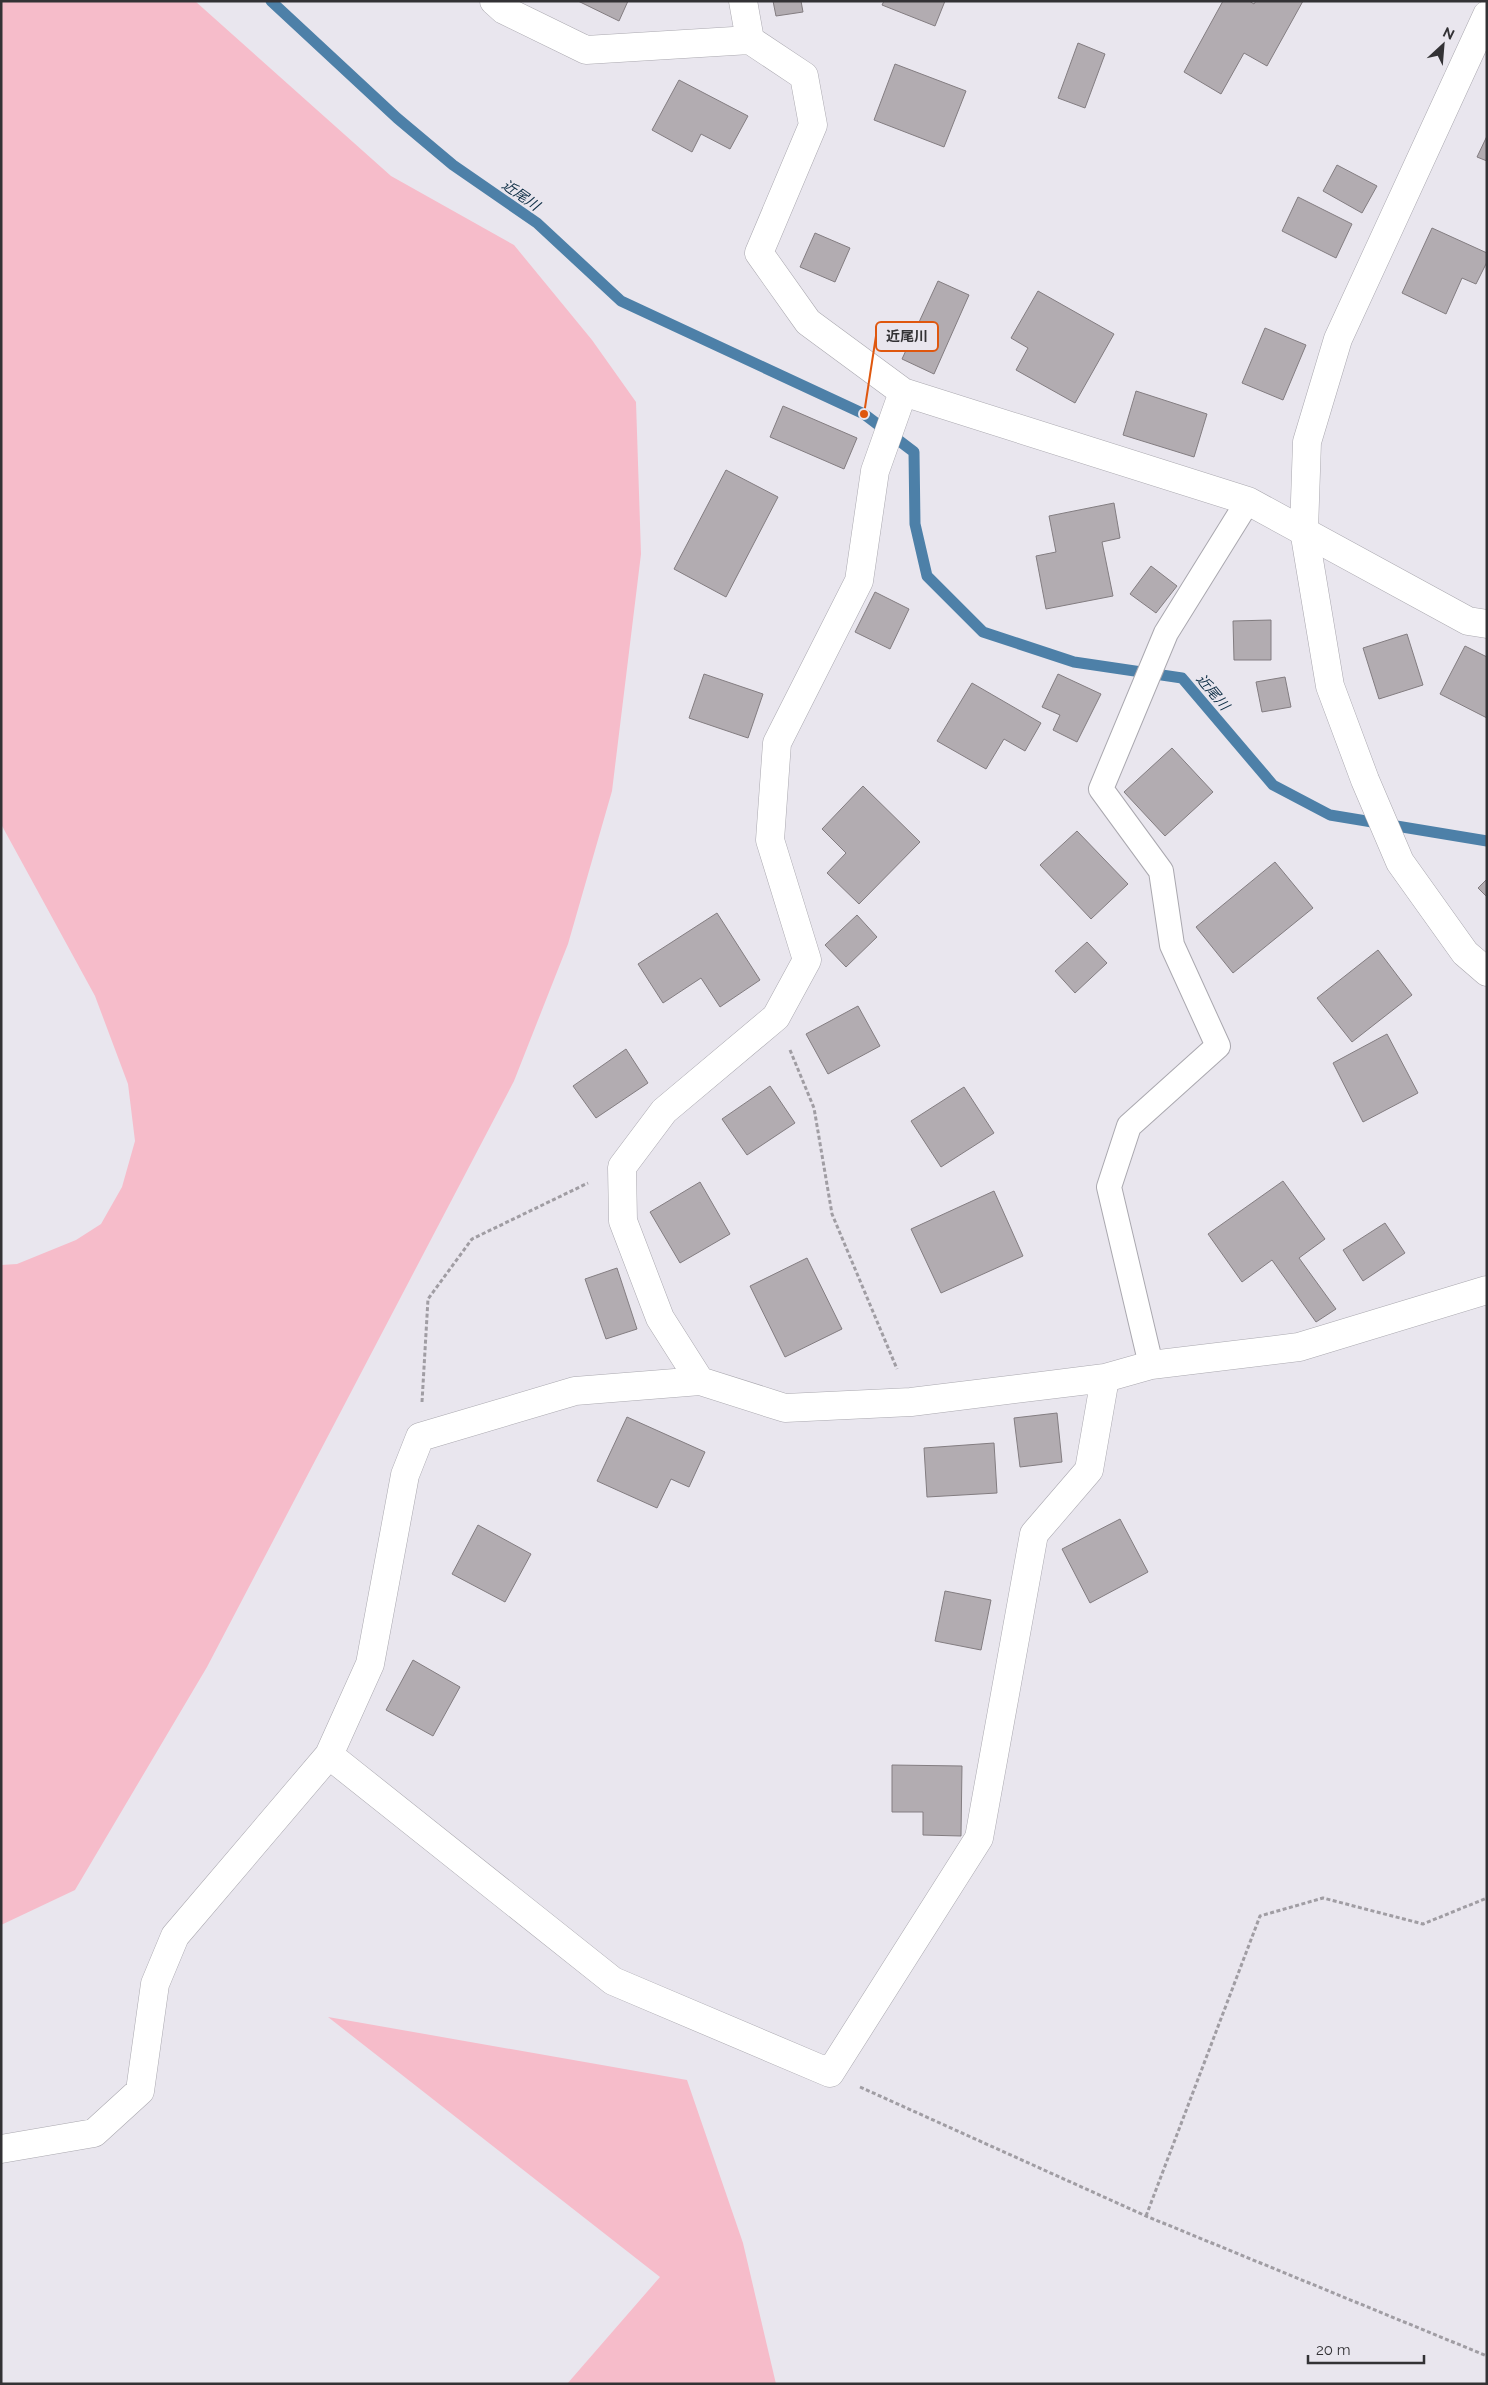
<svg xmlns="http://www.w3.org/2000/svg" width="1488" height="2385" viewBox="0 0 1488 2385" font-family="Raleway,'Noto Sans JP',sans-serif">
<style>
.green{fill:#f6bcca}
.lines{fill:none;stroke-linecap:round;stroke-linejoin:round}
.stream{stroke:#4d80a8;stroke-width:11}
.building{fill:#b2acb1;stroke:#837d81}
.lane-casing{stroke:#aaa8af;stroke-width:26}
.street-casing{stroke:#aaa8af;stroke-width:29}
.secondary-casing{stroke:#aaa8af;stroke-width:29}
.path{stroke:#a09da3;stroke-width:3;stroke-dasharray:4 2.5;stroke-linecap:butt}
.lane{stroke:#fff;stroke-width:24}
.street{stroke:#fff;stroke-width:28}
.secondary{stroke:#fff;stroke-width:28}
.labels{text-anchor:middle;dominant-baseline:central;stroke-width:4;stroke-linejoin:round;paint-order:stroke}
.water-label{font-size:14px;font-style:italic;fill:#0c2d44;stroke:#e9e6ee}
.leader{fill:none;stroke:#df570e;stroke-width:2}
.callout-dot{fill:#df570e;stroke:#e9e6ee;stroke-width:2}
.callout{fill:#e9e6ee;stroke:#df570e;stroke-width:2}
.callout-label{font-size:14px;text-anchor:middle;font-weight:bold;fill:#333235}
</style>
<rect width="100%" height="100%" fill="#e9e6ee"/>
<path class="green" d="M1,1H195L391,176L514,245L592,340L636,402L641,554L612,791L568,944L514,1081L207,1667L75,1890L1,1925V1265L17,1264L76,1240L101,1224L122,1187L135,1141L128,1084L95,996L1,824Z
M328,2017L687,2080L743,2243L776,2384H567L660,2277Z"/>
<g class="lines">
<path class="stream" d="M271,1L397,118L453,165L537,223L621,301L864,414L914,452L915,524L927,576L983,632L1074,662L1182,678L1273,785L1330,815L1487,841"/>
</g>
<path class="building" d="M578,1H628L619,21Z
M773,1H801L803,12L776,16Z
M884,1H945L935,26L882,5Z
M1223,1H1249L1254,4L1256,1H1303L1267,66L1244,53L1221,94L1184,72Z
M1078,43L1105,54L1085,108L1058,98Z
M895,64L966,91L944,147L874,120Z
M679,80L748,116L730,149L701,134L692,152L652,130Z
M1487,136V161L1477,157Z
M1337,165L1377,186L1362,213L1323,191Z
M1298,197L1352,224L1336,258L1282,231Z
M1432,228L1487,253V262L1476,284L1462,278L1446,314L1402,293Z
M815,233L850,248L835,282L800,267Z
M938,281L969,295L934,374L902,359Z
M1038,291L1114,334L1075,403L1016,370L1028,348L1011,338Z
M1265,328L1306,345L1283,400L1242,383Z
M1136,391L1207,414L1194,457L1123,435Z
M783,406L857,438L844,469L770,437Z
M726,470L778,497L726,597L674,569Z
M1114,503L1120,538L1102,542L1113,596L1046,609L1036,556L1056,552L1049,516Z
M1151,566L1177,586L1156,613L1130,594Z
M875,592L909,609L890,649L855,632Z
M1271,620V660H1234L1233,621Z
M1407,634L1423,685L1379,699L1363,648Z
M1465,646L1487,657V718L1440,694Z
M704,674L763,694L748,738L689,718Z
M1058,674L1101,694L1077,742L1053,730L1060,715L1042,707Z
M1285,677L1291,707L1262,712L1256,682Z
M972,683L1041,723L1025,751L1004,739L986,769L937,741Z
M1172,748L1213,792L1165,836L1124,792Z
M863,786L920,842L859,904L827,873L846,853L822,829Z
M1077,831L1128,884L1091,919L1040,865Z
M1275,862L1313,908L1233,973L1196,927Z
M1487,879V897L1478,888Z
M717,913L760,980L720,1007L701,978L663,1003L638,964Z
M857,915L877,937L846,967L825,945Z
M1087,942L1107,963L1075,993L1055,971Z
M1378,950L1412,995L1352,1042L1317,998Z
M858,1006L880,1046L828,1074L806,1034Z
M1387,1034L1418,1093L1363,1122L1333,1063Z
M626,1049L648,1083L596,1118L573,1086Z
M770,1086L795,1123L747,1155L722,1119Z
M964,1087L994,1133L941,1167L911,1121Z
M1283,1181L1325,1239L1299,1258L1336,1309L1316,1322L1272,1260L1242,1282L1208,1234Z
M700,1182L730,1234L680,1263L650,1212Z
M994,1191L1023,1256L941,1293L911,1229Z
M1385,1223L1405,1253L1363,1281L1343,1250Z
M807,1258L842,1329L785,1357L750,1286Z
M617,1268L637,1329L606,1339L585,1279Z
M1057,1413L1062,1462L1020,1467L1014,1418Z
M627,1417L705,1452L689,1487L671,1479L657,1508L597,1481Z
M994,1443L997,1493L927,1497L924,1448Z
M1120,1519L1148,1572L1090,1603L1062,1549Z
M478,1525L531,1554L505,1602L452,1574Z
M945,1591L991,1600L981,1650L935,1641Z
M413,1660L460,1687L433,1736L386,1710Z
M892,1765L962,1766L961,1836L923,1835V1812H892Z"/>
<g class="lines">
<g class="lane-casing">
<path id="lane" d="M1151,1365L1109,1187L1129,1126L1218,1046L1172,945L1161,871L1101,789L1166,633L1248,501"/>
</g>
<g class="street-casing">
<path id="street" d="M494,1L504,10L586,50L750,40L804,76L813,125L759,253L808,322L903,392L1248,501L1468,621L1487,624
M743,1L750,40
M903,392L875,471L859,581L777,743L770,840L807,960L776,1017L664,1111L622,1167L623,1221L660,1318L700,1381L785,1408L911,1402L1105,1378L1151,1365L1299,1347L1487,1290
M329,1755L613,1981L830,2073L979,1838L1034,1534L1089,1470L1105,1378
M1,2149L94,2133L140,2091L155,1984L175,1936L329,1755L370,1664L405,1475L420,1437L575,1391L700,1381"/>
</g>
<g class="secondary-casing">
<path id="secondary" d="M1487,15L1338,339L1307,442L1304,530L1330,686L1365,780L1400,862L1465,953L1487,972"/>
</g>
<path class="path" d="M790,1050L814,1108L832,1214L897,1369
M422,1402L428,1299L472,1239L588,1183
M860,2087L1146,2216L1487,2356
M1146,2216L1260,1916L1323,1898L1423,1924L1487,1898"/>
<use href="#lane" class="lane"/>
<use href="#street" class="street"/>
<use href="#secondary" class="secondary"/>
</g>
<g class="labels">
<g class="water-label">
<text transform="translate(521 195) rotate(35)">近尾川</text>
<text transform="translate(1213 692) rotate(50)">近尾川</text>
</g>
</g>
<path class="leader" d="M864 414L876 336"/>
<circle class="callout-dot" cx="864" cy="414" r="5"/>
<rect class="callout" x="876" y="322" width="62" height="29" rx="5"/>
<g class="callout-label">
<text x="907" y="341">近尾川</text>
</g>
<rect width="1488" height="2385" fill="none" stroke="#333235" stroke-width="5"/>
<g transform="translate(1443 45) rotate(26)" stroke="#e9e6ee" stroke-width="4" paint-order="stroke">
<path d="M0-4L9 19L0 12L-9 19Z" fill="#333235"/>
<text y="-8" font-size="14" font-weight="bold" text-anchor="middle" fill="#333235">N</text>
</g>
<path d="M1308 2355v8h116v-8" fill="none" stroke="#333235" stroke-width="2.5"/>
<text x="1316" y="2355" font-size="15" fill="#333235" stroke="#e9e6ee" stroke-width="4" paint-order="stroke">20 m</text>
</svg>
